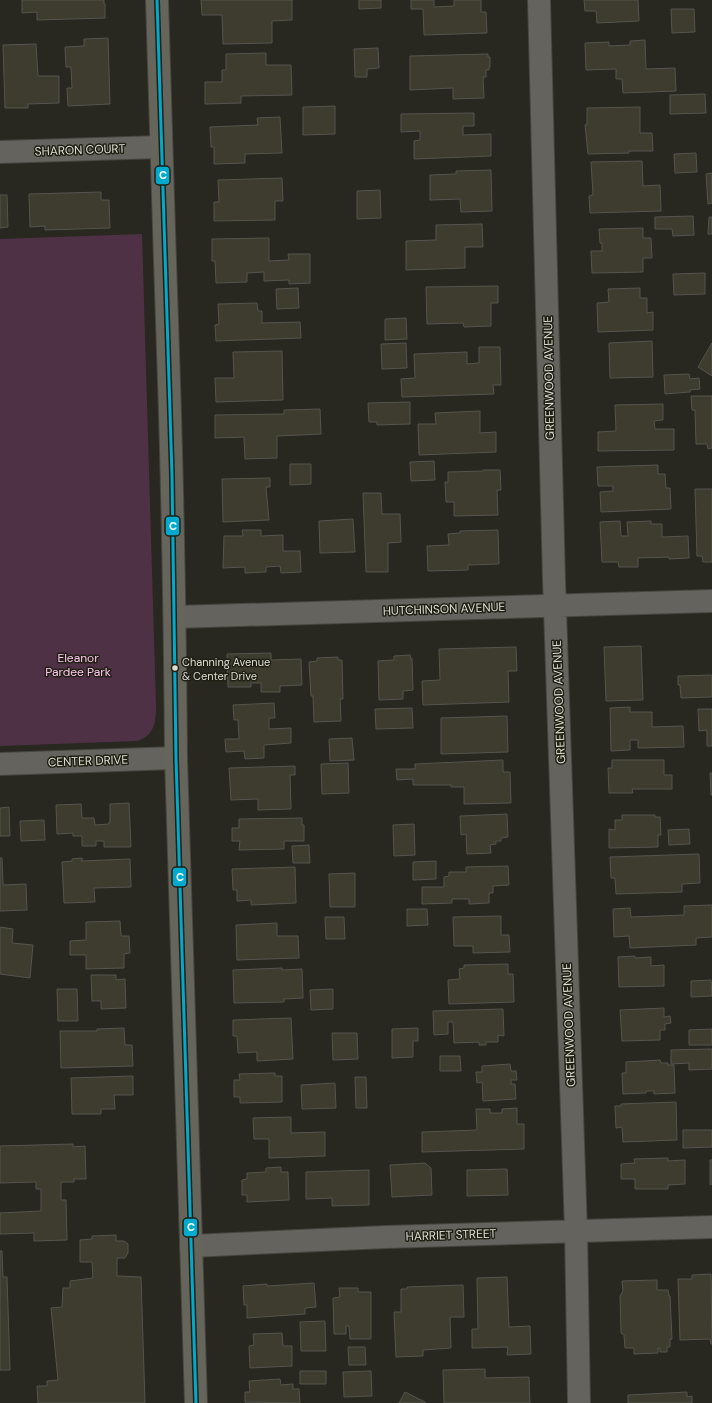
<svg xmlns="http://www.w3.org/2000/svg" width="712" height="1403" viewBox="0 0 712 1403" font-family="'DM Sans',sans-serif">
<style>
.green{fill:#4f3146}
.building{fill:#3e3c2f;stroke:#55544e}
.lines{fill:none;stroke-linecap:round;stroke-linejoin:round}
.street-casing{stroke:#46453e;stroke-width:24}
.secondary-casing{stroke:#46453e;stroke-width:24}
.street{stroke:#64635e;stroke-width:22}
.secondary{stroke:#65655c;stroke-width:22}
.bus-1-casing{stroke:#212014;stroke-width:6}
.bus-1{stroke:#00a9ce;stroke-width:3}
.bus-dot{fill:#deddd5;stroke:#212014;stroke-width:1.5}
.labels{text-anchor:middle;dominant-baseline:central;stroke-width:3;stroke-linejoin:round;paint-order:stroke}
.bus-label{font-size:11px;fill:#deddd5;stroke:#212014;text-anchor:start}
.street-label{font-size:12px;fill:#deddd5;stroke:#212014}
.park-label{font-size:12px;fill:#fec6ed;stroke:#212014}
.line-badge{stroke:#212014;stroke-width:1.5}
.badge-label{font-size:11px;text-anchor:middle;font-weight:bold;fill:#fff}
</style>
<rect width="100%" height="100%" fill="#282720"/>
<path class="green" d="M142,234L156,706C156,722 154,736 137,741L0,746V239Z"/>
<path class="building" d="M22,0H104V4H105V18L37,20V12L22,13Z
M201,0H292V20L272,21V43L223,44L222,15H202Z
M359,0H381V8L359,9Z
M411,0H434V7L454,6V0H481V12H486L487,33L424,35L423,9H411Z
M584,0H638L639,21L597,23L596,11H585Z
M671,9H694L695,32L672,33Z
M108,38L110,104L68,106L67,88H72L71,67H66L65,47L84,46V39Z
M645,40L646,69L675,68L676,91L623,93L622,79H616V69L586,70L585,43L609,42V46L630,45V41Z
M36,44L38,76H59V103L28,104V108H5L3,45Z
M378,48L379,68L367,69V77H355L354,49Z
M266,53V65H291L292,95L241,96V103L205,104V82H222V70H226V54Z
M488,54V57H490V67H489V70H486V77H483L484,98L453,99V88L410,90V56Z
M705,94L706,113L670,114V95Z
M335,106V134L303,135V107Z
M640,107V133H652L653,151H629V153L588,154L585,125L587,124V108Z
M474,113V126H463V135L491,134V156L414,159V141L420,140V131L401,132V114Z
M280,117L282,153L245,154V163L214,164V147H211L210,127L258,125L257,118Z
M696,153L697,172L675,173L674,154Z
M642,161L643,186L660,185L661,211L590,213L589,196L593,195L591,162Z
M491,170L492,211L461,212L460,199L430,200V175L456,174V171Z
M712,173V203L708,204L706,174Z
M282,178L283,201H275V220L214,221V202H219L218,180Z
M380,190L381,218L357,219V191Z
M101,192V200H109L110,228L45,230V226L30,227L29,194Z
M0,195H7L8,227L0,228Z
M693,216L694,235L673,236L672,229H655V217Z
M709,217H712V234H708Z
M482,224L483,247H465V268L406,270V241L436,240V225Z
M643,228V238H651L652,258H643V272L592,273L591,251H602V243H600L599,229Z
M269,238V261L289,260L288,254H310V283L289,284V280L264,281V272L247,273V282L216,283L215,261H212V239Z
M705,273V294L674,295L673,274Z
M498,286V303H491V326L464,327L463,323L427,324L426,287Z
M298,288L299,308L277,309L276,289Z
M640,288V298H647V313L653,312V330L598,332L597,303L609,302L608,289Z
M257,303L258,311H262V323L300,322L301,338L216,341L215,325L219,324L218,304Z
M406,318L407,339L385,340V319Z
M652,341L653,377L610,378L609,343Z
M406,343L407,368L382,369L381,344Z
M712,343V376L698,367Z
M479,347H500L501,385H493L494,394L402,397L401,379L415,378L414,354L467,352V364L479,363Z
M282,351L283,400L216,402L215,378H234L233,352Z
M689,374L690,379L699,378L700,389L690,390V392L665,394L664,375Z
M691,396H712V448L708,449L707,444H696L695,410H692Z
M410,402V424L377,425V422H369L368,403Z
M663,404V420L654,421L655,429H674V450L598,451V432L616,431L615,405Z
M320,409L321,434L277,436V458L245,459L244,437L215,438V415L284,414V410Z
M480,411V433L496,432V452L419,455L418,424H436L435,413Z
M434,461L435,480L411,481L410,462Z
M290,464H311V484L290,485Z
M658,465V474H665L666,488H670L671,509L601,512L600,492L613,491V486H598L597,467Z
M483,470H500L501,490H497L498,515L454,516V502H446L445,482H448V472L483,471Z
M270,478V487H266L269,520L223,522L222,479Z
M695,489H712V562H703L702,556H697Z
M363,493H381L382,514H400L401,542L388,543V572H366Z
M353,519L355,552L320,553L319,521Z
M620,521L621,536H628L627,522L651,521V524H662V537L688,536L689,558L669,559V557L638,558V567H619L618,562H602L600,522Z
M242,530H261V536L283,535V551H300L301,572L281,573L280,566L266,567V572L245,573V567L223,568L224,536H243Z
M498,530L499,564L468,565V570L428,571L427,546L449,545L448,534L460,533V531Z
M641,646L643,700L606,701L604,647Z
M516,647L517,671H508L509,702L423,705L422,681L440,680L439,649Z
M271,653V660L301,659L302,685L280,686V692H261V683H251V687H228L227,654Z
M410,655L411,659H412L413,690L403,691V699L379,700L378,661L394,660V656Z
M338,657V660H342L343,699H340L341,721L314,722L313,696H311L309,662L317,661V658Z
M712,675V697L681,698L680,685H678V676Z
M274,703L275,718H269V729L291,728V743L264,745V758L245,759L244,751L226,752L225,739H239L238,720H234L233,705Z
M630,707V712H652V727L683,726L684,747L638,748V740H630V750L611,751L610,708Z
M412,708L413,728L376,729L375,709Z
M698,709H712V746H707V730L699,731Z
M507,716L508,752L441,754V718Z
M352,738L354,760L330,761L329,739Z
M503,760V772H510L511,803L464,804V787H451V785H413V779L397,780L396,769H415V764Z
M612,760H664V775H672V789H632L633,793H609L608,768H612Z
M348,763L349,793L322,794L321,764Z
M295,766V775H290L291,809L258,810V799L231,800L229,768Z
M710,773H712V795H711Z
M129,803L131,847H104V841H96V846H82V836H73V833L57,834L56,805L81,804L82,818H94L95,825L109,824V822H110V804Z
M9,807L10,836H0V808Z
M507,814L508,837L501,838V841H496V844L490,845L491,853L467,854L466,834L461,835L460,816Z
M622,815H655V817H660L661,835H658V847L609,848V829L615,830V820H622Z
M302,818V825H304V841H284V849L239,850L240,841H232V828H239V819Z
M44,820L45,840L21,841L20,821Z
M414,824L415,855L394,856L393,825Z
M689,829L690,844L669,845L668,830Z
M309,845L310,863H293L292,846Z
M699,854L700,883L682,884V892L616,894L615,878H611L610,857Z
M0,858H2L3,885L26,884L27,910L0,911Z
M82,858V861L130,859L131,887L94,888L95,902L64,903L62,862L72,861V859Z
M436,861V879L413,880V862Z
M508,866L509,885L493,886V893H489V903L469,904V899H452V903L422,904V887H444V877L449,876V872H466V867Z
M295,867L296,903L251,905V900L237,901V890H233L232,869Z
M355,873V907H330L329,874Z
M712,905V937L696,938V945L630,948L629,936L614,937L613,909L630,908L631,917L684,915V906Z
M407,909H427L428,925L407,926Z
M501,916V935H509L510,952L473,953V946H454L453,917Z
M325,917H344L345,939H326Z
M120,921L121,936H129L130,953L124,954V968L86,969V955H70V941L86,940V922Z
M277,923V936H298L299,958L237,960L236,925Z
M0,927L13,929L12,943L33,945L30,978L0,974Z
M635,956V958L651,957V966L664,965V986L619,987L618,957Z
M508,964V974H513L514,1002L449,1004L448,980L460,979L459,969L464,968V965Z
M282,968V970L302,969L303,998L284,999V1002L234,1003L233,970Z
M91,975H116V980L125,979L126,1008L101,1009V1001H92Z
M711,980L712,996L691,997V981Z
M57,989H77L78,1021H58Z
M333,989V1009L311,1010L310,990Z
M664,1008V1017L670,1016L671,1023L665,1024V1030H660V1040L622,1041L620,1010Z
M503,1009L504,1036L498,1035V1042H486V1045H479V1042L454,1043L453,1022H448V1034L434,1035L433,1011Z
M291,1018L293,1059L257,1061V1052L238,1053L237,1036H233V1020Z
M124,1028L125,1045H132L133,1066L61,1068L60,1031H97V1029Z
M418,1028V1041H413V1057L392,1058V1029Z
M712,1029V1045H689V1030Z
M332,1033H357L358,1059L333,1060Z
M712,1049V1069L689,1070V1063L671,1064V1050Z
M440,1056H460L461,1071H440Z
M660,1060L661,1063H668V1065H674L675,1093L654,1094V1091H646V1093L623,1094L622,1073H626V1062Z
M510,1064L511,1071H516L517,1080H511V1084H515L516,1099L483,1101L482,1082L477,1083L476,1072H482V1066Z
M275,1073V1076H282V1102L240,1103V1097H234V1080H240L239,1074Z
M133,1076V1095H114L115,1109H101V1114H72L71,1078Z
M355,1077H366L367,1108H356Z
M335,1083L336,1108L302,1109L301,1085Z
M676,1102L677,1140L623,1142L622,1127L616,1128L615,1106H621V1104Z
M517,1108V1124H524V1149L422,1152V1132L477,1130L476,1109H490V1113H502V1109Z
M291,1117V1133L325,1132V1156L269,1158V1139H254L253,1118Z
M683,1130H712V1147L683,1148Z
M73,1144V1147L85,1146L86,1179H74V1182H61V1200H66L67,1240L34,1241V1233L0,1234V1213L41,1211V1189H36V1182L0,1183V1146Z
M668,1158V1161L685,1160V1184L668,1185V1189H635V1179H621V1164L635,1163L634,1159Z
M710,1160H712V1184L710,1185Z
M425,1163L431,1168L432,1195L392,1197L390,1165Z
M281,1167V1172H288L289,1200L247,1202V1195H242V1180L247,1179V1173L266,1172V1168Z
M507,1169L508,1195L467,1196V1170Z
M369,1170V1205L332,1206V1198L306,1199V1172Z
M116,1235V1241H124L128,1244V1253L125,1258H117V1276L141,1277L145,1403H38L37,1386H47V1381L58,1380L51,1308L62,1307L63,1288H70V1281L93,1278L92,1262H80V1240L92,1239V1236Z
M0,1251H2L3,1277H7L10,1370H0Z
M711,1274L712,1344H711L710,1339L680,1340L678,1279H692V1275Z
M507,1277L509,1327L530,1326L531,1354L507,1355L508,1347L472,1348V1329H478L477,1278Z
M657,1280V1290H668L669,1296H670L672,1339H670V1347H667V1352H660V1348H658V1353L634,1354V1348H625L624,1335L621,1333L620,1296L623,1291L622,1281Z
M314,1283L316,1307L305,1308V1314L247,1318V1305H244L243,1286L267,1284V1286Z
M463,1285L464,1317H450L451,1348L423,1350V1356L396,1357L394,1312H401V1289H407V1287Z
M339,1288H358V1292H371V1339H350L349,1326H346V1334H334L333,1298L340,1297Z
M325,1321L326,1351H301L300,1322Z
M282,1333L283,1346H292V1366L250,1368L249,1346L254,1345L253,1334Z
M348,1347H365L366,1365H349Z
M485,1369V1378L529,1377L530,1403H444L443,1370Z
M300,1371H326V1384H300Z
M371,1371L372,1396L344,1397L343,1372Z
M280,1379L281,1385L293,1384V1389H299L300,1403L245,1402V1392H250L249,1381Z
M405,1392L425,1402V1403H399Z
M687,1392V1397L692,1396V1403H628V1395Z"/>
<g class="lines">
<g class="street-casing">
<path id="street" d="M539,0L554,580L576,1231L579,1403
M0,152L160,147
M175,617L712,601
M0,764L176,758
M191,1246L386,1237L712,1227"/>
</g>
<g class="secondary-casing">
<path id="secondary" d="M157,0C160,127 165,254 169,381C173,507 175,632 176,758L196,1403"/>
</g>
<use href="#street" class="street"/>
<use href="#secondary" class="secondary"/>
<g class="bus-1-casing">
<path id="bus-1" d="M157,0L172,475L176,758L196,1403"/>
</g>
<use href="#bus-1" class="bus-1"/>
</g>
<circle class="bus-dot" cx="175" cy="668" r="3.5"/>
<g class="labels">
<g class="bus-label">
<text x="182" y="662">Channing Avenue<tspan x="182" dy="14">&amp; Center Drive</tspan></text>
</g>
<g class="street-label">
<text transform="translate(80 150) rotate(-2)">SHARON COURT</text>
<text transform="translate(549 378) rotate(-91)">GREENWOOD AVENUE</text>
<text transform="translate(444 609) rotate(-2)">HUTCHINSON AVENUE</text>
<text transform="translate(559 702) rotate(-92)">GREENWOOD AVENUE</text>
<text transform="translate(88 761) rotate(-2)">CENTER DRIVE</text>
<text transform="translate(569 1025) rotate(-92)">GREENWOOD AVENUE</text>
<text transform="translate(451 1235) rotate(-2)">HARRIET STREET</text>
</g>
<g class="park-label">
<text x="78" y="658">Eleanor<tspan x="78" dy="14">Pardee Park</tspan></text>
</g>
</g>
<g class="line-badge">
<rect x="155" y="166" width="15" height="19" rx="4" fill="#00a9ce"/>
<rect x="165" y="516" width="15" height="20" rx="4" fill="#00a9ce"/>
<rect x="172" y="867" width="15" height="20" rx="4" fill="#00a9ce"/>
<rect x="183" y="1218" width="15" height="19" rx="4" fill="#00a9ce"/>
</g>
<g class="badge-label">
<text x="163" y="179">C</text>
<text x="173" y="530">C</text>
<text x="180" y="881">C</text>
<text x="191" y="1231">C</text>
</g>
</svg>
